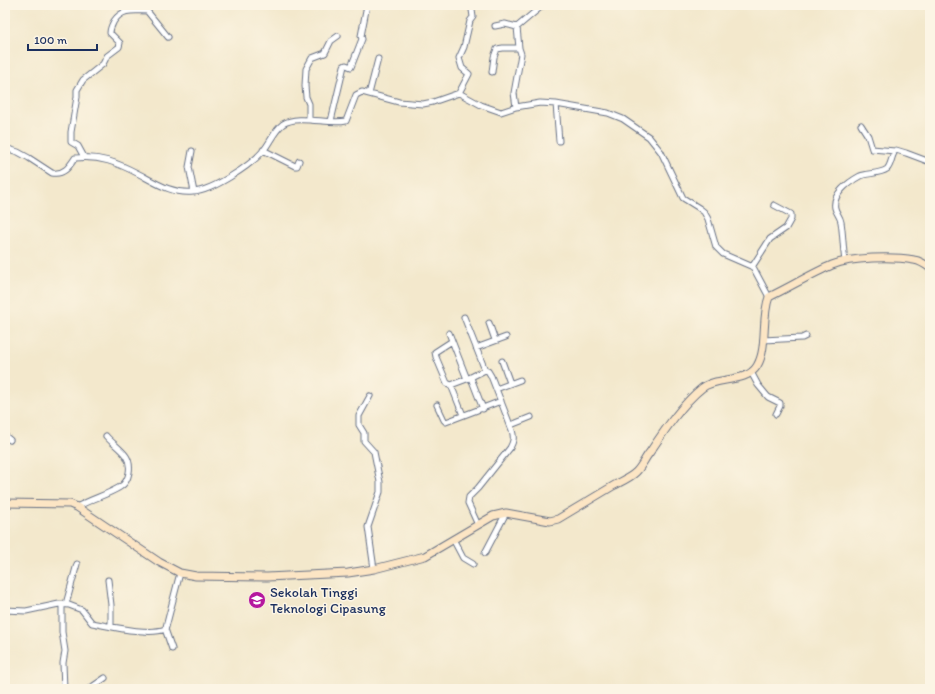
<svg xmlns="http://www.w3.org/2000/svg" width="935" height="694" viewBox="0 0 935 694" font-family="Itim,sans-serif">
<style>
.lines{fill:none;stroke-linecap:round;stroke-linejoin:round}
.street-casing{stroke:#677084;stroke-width:7}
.secondary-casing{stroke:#677084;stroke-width:9}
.street{stroke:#fff;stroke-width:5}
.secondary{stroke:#fce5c4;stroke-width:7}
.labels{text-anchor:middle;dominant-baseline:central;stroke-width:3;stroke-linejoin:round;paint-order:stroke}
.poi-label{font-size:14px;fill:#1b2f5e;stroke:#fcf5e5;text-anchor:start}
</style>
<rect width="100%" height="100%" fill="#fcf5e5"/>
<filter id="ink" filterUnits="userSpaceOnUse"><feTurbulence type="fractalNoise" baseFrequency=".025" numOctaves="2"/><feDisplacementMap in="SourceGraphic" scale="8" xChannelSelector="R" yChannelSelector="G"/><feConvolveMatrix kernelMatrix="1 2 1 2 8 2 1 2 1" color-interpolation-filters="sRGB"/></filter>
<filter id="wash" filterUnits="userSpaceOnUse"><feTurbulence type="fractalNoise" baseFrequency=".012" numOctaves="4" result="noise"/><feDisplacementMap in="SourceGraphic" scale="16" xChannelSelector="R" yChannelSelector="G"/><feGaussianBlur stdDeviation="0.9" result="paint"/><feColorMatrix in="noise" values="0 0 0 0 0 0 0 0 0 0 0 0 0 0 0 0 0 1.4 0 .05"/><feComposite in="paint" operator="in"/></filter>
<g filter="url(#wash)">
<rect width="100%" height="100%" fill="#f3e8cc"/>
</g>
<g filter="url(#ink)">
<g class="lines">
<g class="street-casing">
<path id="street" d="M495,26L505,24L517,27
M492,72L494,57L497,49L503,48H519
M459,93L469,74L462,68L459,58L464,47L470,21L473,17L472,10L473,5
M369,94L378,59
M556,104L559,141
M516,107L514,93L521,54L519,48L517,27L543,5
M309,120V104L306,97L305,86L306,69L312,58L325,53L331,41L338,36
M331,121L344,66L346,65L351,67L362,39L361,36L367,5
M861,125L868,136L872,149L895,151
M5,148L18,152L29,158L52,173C64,175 69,167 75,158C99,155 118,163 139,174C156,183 172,194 193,192C212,191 250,166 263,151C270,143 274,131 283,124C298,114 329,125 346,121L356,95L362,92L399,102L423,104L433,102L459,93L481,105L501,112L516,107L540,103L556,104L608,113L623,119L649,137L661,152L683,198L699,208L704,212L708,219L716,247L723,254L753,267L769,297
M263,150L295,166H297L299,161
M192,151L189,167L194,192
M84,157L78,146L71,142V132L77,97V90L83,80L103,64L107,56L119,47L120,43L110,33C110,28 112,25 114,21C123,8 134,11 147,11L168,37
M845,261C843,248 843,235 841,222C840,216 836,213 835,208C832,194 849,182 860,176C868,173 880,174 887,169C892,164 891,155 896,150L906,153L930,162
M752,267L770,239L786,228L791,219V214L774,205
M464,317L485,370L488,371L491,376L512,430C514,437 514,441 510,448L478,488L469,497L468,503L478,525
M489,323L495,340
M449,333L467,379L485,370
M763,340L802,338L806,336
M452,341L435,352L436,357L447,383L451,385L467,379
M476,348L506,337
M502,361L510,383
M751,372L758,385L768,397L780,403V406L776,414
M471,378L483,409
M451,385L463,415
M496,389L520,380
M370,396L359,416V425L364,433V441L374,452L380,482V492L368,527L374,569
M437,405L444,420L446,422L501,401
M511,425L531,417
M5,436L10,440
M77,507C91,499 107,495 120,487C130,481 132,465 126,456C121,449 112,443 106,436
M453,539L463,558L473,564
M485,553L506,513
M108,580L111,605V626
M62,604V632L65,651L63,663L64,689
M66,604L77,564
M5,610L26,611L59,604L69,605L82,610L92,623C109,626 149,636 165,629L166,627L180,573
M165,629L172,649
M89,689L105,678"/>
</g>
<g class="secondary-casing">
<path id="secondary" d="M5,503L70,504L77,507L159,562L180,573L196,576L267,577L348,573L374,569L425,556L493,516L506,513L550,521L558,519C576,508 595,497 613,486C620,482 630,478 636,472C642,466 645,458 650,452C664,431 683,403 702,388C717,376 746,384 757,366C768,348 761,318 769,297C790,287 811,274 832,265C851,257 893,256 914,260C920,261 925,264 930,268"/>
</g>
<use href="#street" class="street"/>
<use href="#secondary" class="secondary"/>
</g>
</g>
<defs>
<g id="school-disc" transform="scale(0.9)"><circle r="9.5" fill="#b5179e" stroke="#fcf5e5"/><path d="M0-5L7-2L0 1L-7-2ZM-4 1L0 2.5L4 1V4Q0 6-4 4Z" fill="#fff"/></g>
</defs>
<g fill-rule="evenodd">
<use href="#school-disc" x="257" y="600"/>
</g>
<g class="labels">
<g class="poi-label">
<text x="270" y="592">Sekolah Tinggi<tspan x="270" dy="16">Teknologi Cipasung</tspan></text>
</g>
</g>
<rect width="935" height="694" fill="none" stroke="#fcf5e5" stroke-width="20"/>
<path d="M28 44v6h69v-6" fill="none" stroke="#1b2f5e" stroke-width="2"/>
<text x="34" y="44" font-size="12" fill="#1b2f5e" stroke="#fcf5e5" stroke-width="3" paint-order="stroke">100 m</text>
</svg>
